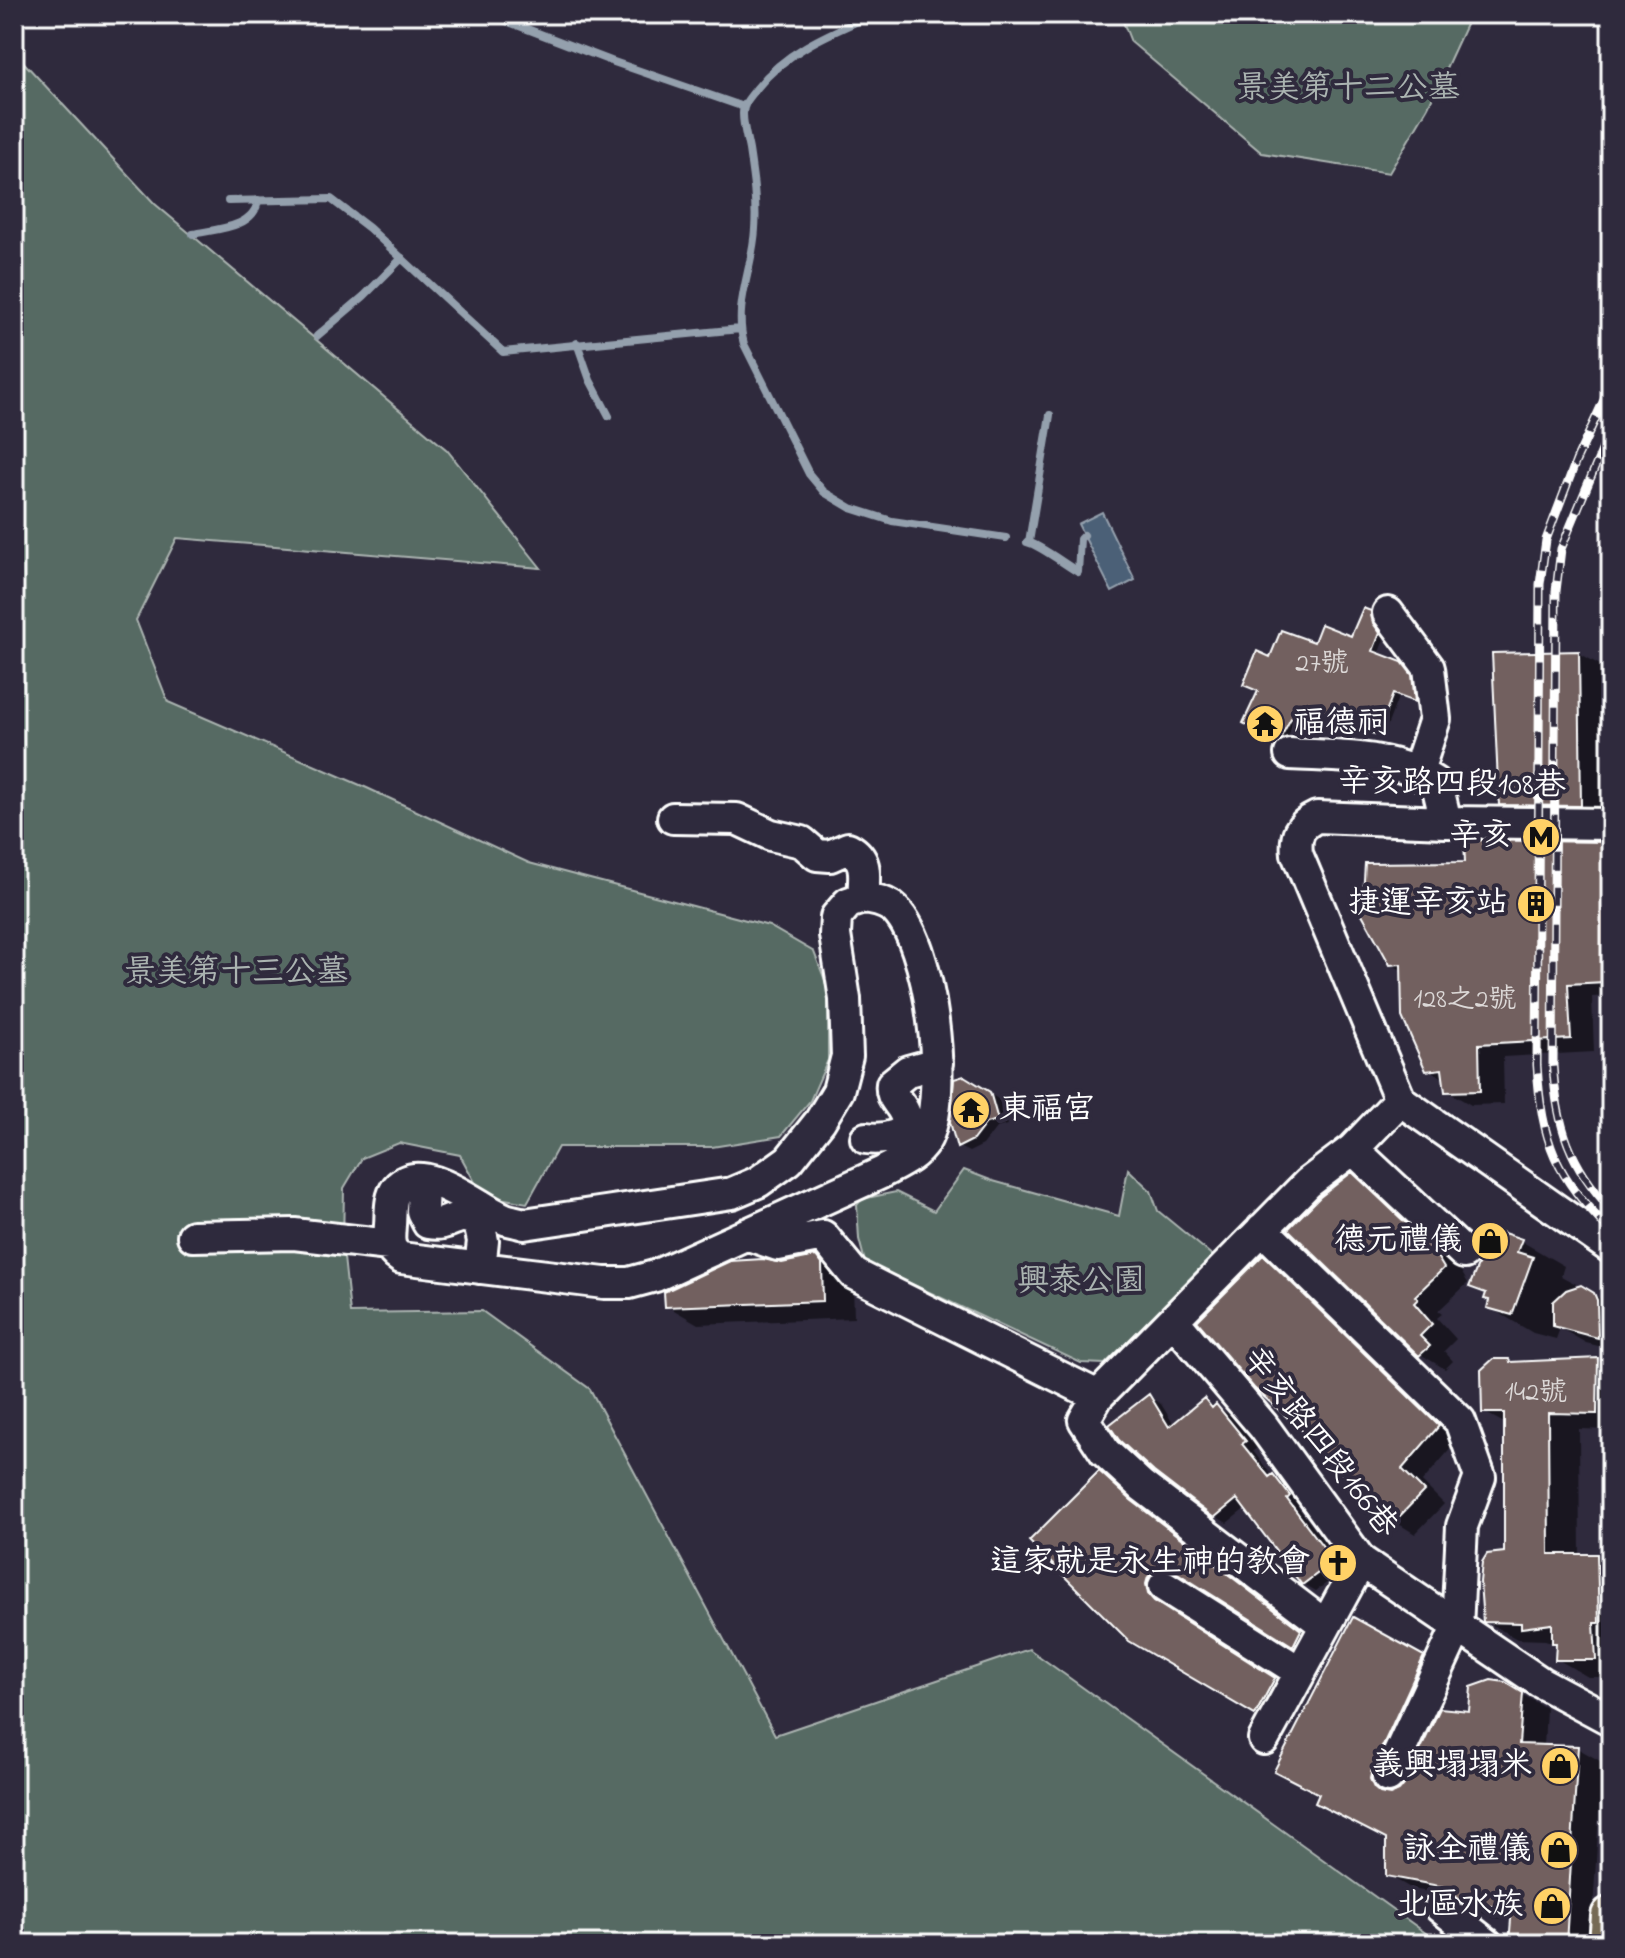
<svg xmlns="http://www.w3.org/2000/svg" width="1625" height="1958" viewBox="0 0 1625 1958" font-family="'Indie Flower','LXGW WenKai TC',sans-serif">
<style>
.green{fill:#576a63;stroke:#abb4b1;stroke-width:2}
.water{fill:#4c6177;stroke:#94a0ad;stroke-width:2}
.shadow{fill:#0007}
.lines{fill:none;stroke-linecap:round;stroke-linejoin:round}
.stream{stroke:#94a0ad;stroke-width:8}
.building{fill:#72615f;stroke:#fff;stroke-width:2}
.minor-casing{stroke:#fff;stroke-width:36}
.major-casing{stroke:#fff;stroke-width:44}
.minor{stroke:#2f2a3d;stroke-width:30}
.major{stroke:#766a55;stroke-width:38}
.rail-casing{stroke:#fff;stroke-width:9}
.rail{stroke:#2f2a3d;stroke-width:6;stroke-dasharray:18;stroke-linecap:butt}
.labels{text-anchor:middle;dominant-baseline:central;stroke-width:8;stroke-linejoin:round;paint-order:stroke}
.number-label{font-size:28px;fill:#dcd8d7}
.park-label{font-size:32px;fill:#abb4b1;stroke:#2f2a3d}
.poi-label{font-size:32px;fill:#fff;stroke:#2f2a3d;text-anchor:end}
.street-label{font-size:32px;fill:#fff;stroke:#2f2a3d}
</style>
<rect width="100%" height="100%" fill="#2f2a3d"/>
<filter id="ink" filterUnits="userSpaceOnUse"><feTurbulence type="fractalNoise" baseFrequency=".0125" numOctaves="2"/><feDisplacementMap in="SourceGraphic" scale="16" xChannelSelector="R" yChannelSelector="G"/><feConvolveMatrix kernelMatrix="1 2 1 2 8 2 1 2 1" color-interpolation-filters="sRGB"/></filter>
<g filter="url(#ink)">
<path class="green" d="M1120,14H1474L1470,16L1428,107L1389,173L1262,153L1131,42Z
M14,52L155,204L447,450L541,568L177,538L136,620L168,702L367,788L529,863L769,926L814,952L828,988V1060L810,1101L781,1136L712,1147H558L527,1203L482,1195L460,1155L399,1143L362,1158L344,1188L343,1248L350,1313L482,1311L590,1389L775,1735L1029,1649L1441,1944H14Z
M1128,1169L1151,1191L1158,1211L1213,1256L1105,1364L1081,1363L865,1262L859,1239L857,1205L862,1199L896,1192L934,1211L964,1170L993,1181L1119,1216Z"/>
<path class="water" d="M1102,512L1135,580L1112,592L1078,524Z"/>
<path class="shadow" d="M1370,613L1376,616L1378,628L1385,637L1378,655L1407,667L1417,680L1419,703L1399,695L1383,737L1318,713L1312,725L1297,719L1285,742L1245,723L1271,659L1315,645L1352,639Z
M1579,653L1600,665L1602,817L1522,816L1501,803Z
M1606,844L1611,847V996L1592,997L1594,1052L1503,1057L1504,1104L1471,1105L1447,1091L1445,1079L1428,1069L1403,971L1391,964L1467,864Z
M964,1079L1000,1100L1007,1125L996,1128L983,1145L969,1152L959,1147Z
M1352,1175L1377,1189L1456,1263L1468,1283L1438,1311L1442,1314L1437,1318L1456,1339L1444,1351L1453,1361L1445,1369L1420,1354Z
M1521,1241L1564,1266L1561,1276L1576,1284L1574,1288L1593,1294L1611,1305V1349L1586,1343L1560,1328L1556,1339L1533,1333L1489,1307L1492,1301L1487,1295L1472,1286Z
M1263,1257L1284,1269L1459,1439L1422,1482L1444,1504L1415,1534L1394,1521Z
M816,1258L847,1276L853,1283L854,1318L698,1324L667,1306L782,1265Z
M1597,1360L1611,1368V1430L1579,1429L1580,1556H1597L1611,1564V1677H1588L1557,1659L1558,1644L1545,1640L1517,1639L1485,1621L1506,1554V1424L1484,1412L1509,1361L1513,1364Z
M1149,1397L1161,1404L1174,1425L1204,1401L1229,1414L1257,1448L1253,1451L1272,1476L1286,1483L1301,1504L1298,1507L1345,1569L1316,1591L1304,1584L1246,1508L1227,1523L1215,1516Z
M1100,1474L1126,1489L1158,1518L1327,1646L1320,1659L1194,1582L1183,1584L1172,1600L1174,1611L1180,1618L1300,1694L1282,1728L1167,1662Z
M1353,1619L1447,1672L1395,1784L1394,1796L1400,1793L1470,1714L1504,1684L1546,1708L1544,1747L1577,1748L1602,1762L1591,1944H1513V1919L1493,1918L1461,1898L1412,1889L1388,1875V1839L1321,1795Z"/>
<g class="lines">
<path class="stream" d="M488,14L611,61L744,107
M874,14C831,33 787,50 757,88C751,96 743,103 743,114C743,126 747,139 749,150C753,177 757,203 755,229C753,268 733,305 744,344L809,474L824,492L851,508L892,521L1006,538
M228,201L331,199L369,228L503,352L740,329
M193,234C216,229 255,228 258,200
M317,336L364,296L402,258
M577,343L590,380L609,416
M1027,542C1040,545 1064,564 1078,572L1080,539L1084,535
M1029,542L1050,415"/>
</g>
<path class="building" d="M1363,608L1371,611L1373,623L1380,633L1373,651L1402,662L1412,675L1415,702L1393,694L1377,735L1312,712L1306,724L1291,718L1279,741L1243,723L1258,691L1243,685L1257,651L1270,657L1281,630L1314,642L1321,624L1351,636Z
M1579,651L1581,806L1499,805L1492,653Z
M1464,840L1607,842L1605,982L1568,984L1571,1039L1479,1044L1480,1091L1445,1092L1442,1069L1426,1071L1402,1017L1401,964L1390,965L1362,914L1365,863L1465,862Z
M964,1076L990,1092L998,1120L986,1123L973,1140L957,1148L950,1122L954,1079Z
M1352,1172L1431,1247L1444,1268L1415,1296L1418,1299L1414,1303L1432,1324L1420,1336L1430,1346L1419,1356L1288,1229L1320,1197Z
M1489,1228L1522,1239L1517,1252L1533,1257L1512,1315L1487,1308L1489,1300L1484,1299L1486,1293L1469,1287L1481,1258Z
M1263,1255L1439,1426L1402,1469L1424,1491L1393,1523L1303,1435L1305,1433L1254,1388L1197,1321Z
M816,1256L822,1264L823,1301L665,1307L664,1292L730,1261L763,1259L782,1263Z
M1581,1285L1594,1293L1597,1300L1598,1338L1553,1326V1302L1566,1290Z
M1598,1358L1597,1414L1548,1413L1549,1554H1597L1599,1623H1594L1596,1660H1555L1556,1643H1552V1624L1521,1628V1623L1483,1622L1480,1582L1482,1562L1487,1554L1504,1552V1413H1482L1481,1370L1493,1359H1509L1510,1362Z
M1149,1394L1169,1427L1204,1398L1212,1408L1216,1404L1246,1441L1242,1444L1269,1477L1273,1474L1290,1496L1287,1499L1334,1561L1302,1585L1237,1499L1214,1518L1154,1472L1119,1440L1109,1425Z
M1099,1471L1131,1500L1301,1630L1293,1646L1174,1571L1166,1568L1156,1570L1148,1577L1146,1584L1148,1594L1154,1601L1275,1678L1255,1715L1129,1641L1029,1541Z
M1353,1617L1424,1656L1372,1769L1370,1779L1374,1788L1380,1793L1390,1795L1399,1791L1404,1785L1440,1708L1469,1711L1471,1687L1491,1680L1505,1682L1523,1693L1519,1744L1578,1746L1566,1944H1509L1512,1907L1466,1905L1454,1895L1455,1889L1386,1876V1839L1315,1803L1319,1794L1274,1771Z"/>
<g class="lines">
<g class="minor-casing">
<path id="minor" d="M1388,613L1429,668L1435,719L1418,771
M1290,754C1341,757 1393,754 1437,784L1446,822
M673,818L737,819L771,835L802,842L817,855L830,856L848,848C869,859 864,877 863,898
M863,898C874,899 883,901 892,907C932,938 950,1099 925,1141C915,1157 897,1164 881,1173L655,1276L629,1283H604L401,1258C387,1249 389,1240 390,1225C391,1214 389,1198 397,1188C423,1158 481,1210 505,1219C511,1221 518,1222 524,1224L732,1193L758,1182L789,1160L820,1121L838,1091L847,1056L845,999L835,935L836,917L848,903Z
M1400,1100L1297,854C1295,835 1299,825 1317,817L1446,822L1611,824
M1400,1100L1611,1248
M866,1138C882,1140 916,1137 904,1112C899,1101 890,1098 892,1084L908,1071L937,1063
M1353,1149L1464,1253
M423,1181L422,1211L428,1223C455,1228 454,1207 479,1223L483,1241L480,1268
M1262,1229L1460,1421L1480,1477L1462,1526L1457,1628L1388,1777
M746,1234L778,1245L823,1236L854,1274L1098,1396L1308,1183L1353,1149L1400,1100
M193,1236L294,1234L389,1245
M1173,1320L1263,1426L1361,1561L1540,1682L1611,1720
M1098,1396L1084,1420L1105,1452L1142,1486L1325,1625
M1164,1586L1300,1672
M1264,1739L1361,1561
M1440,1907L1487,1944"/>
</g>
<g class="major-casing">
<path id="major" d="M1609,1944L1611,1916"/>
</g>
<use href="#minor" class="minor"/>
<use href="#major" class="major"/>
<g class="rail-casing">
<path id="rail" d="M1611,385L1576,461L1546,540L1540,584L1537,1065C1542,1145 1555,1174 1611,1232
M1611,429L1561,549L1556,591L1553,1066C1557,1126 1569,1165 1611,1209"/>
</g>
<use href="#rail" class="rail"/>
</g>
</g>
<defs>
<g id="temple-disc" transform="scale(2)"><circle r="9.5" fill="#ffd166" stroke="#2f2a3d"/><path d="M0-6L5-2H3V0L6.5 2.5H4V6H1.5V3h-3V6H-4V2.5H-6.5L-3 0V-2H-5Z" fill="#111"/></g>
<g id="metro-disc" transform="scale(2)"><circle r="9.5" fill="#ffd166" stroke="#2f2a3d"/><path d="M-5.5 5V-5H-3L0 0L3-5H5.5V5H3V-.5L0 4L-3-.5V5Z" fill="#111"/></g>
<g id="building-disc" transform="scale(2)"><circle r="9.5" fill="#ffd166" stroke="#2f2a3d"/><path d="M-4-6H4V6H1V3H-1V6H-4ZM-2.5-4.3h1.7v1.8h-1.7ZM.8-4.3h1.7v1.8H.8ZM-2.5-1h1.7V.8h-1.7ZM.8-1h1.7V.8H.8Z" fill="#111"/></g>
<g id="shop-disc" transform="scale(2)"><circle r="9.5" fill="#ffd166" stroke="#2f2a3d"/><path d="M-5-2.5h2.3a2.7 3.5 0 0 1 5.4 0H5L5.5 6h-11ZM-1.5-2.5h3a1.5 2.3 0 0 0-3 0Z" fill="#111"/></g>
<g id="church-disc" transform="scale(2)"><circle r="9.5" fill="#ffd166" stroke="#2f2a3d"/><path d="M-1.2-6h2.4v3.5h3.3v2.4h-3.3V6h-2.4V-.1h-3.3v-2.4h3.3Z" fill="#111"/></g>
</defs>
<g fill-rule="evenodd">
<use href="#temple-disc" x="1265" y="724"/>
<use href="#metro-disc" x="1541" y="837"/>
<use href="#building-disc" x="1536" y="904"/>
<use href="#temple-disc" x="971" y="1110"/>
<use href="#shop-disc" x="1490" y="1241"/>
<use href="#church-disc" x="1338" y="1563"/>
<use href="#shop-disc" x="1560" y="1766"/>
<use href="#shop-disc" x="1559" y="1850"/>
<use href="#shop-disc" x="1552" y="1906"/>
</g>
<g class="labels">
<g class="number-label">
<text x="1322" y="664">27號</text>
<text x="1465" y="1000">128之2號</text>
<text x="1536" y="1393">142號</text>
</g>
<g class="park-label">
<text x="1348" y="89">景美第十二公墓</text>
<text x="236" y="973">景美第十三公墓</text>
<text x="1081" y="1282">興泰公園</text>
</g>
<g class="poi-label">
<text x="1293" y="724" text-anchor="start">福德祠</text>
<text x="1513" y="837">辛亥</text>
<text x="1508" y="904">捷運辛亥站</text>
<text x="999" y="1110" text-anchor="start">東福宮</text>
<text x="1462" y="1241">德元禮儀</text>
<text x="1310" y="1563">這家就是永生神的教會</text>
<text x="1532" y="1766">義興塌塌米</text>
<text x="1531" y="1850">詠全禮儀</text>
<text x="1524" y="1906">北區水族</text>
</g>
<g class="street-label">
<text transform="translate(1452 785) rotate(1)">辛亥路四段108巷</text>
<text transform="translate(1319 1443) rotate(52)">辛亥路四段166巷</text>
</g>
</g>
<rect width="1625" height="1958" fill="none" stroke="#2f2a3d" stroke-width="48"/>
<rect x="24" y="24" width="1577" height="1910" fill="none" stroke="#fff" stroke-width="3" filter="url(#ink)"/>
</svg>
